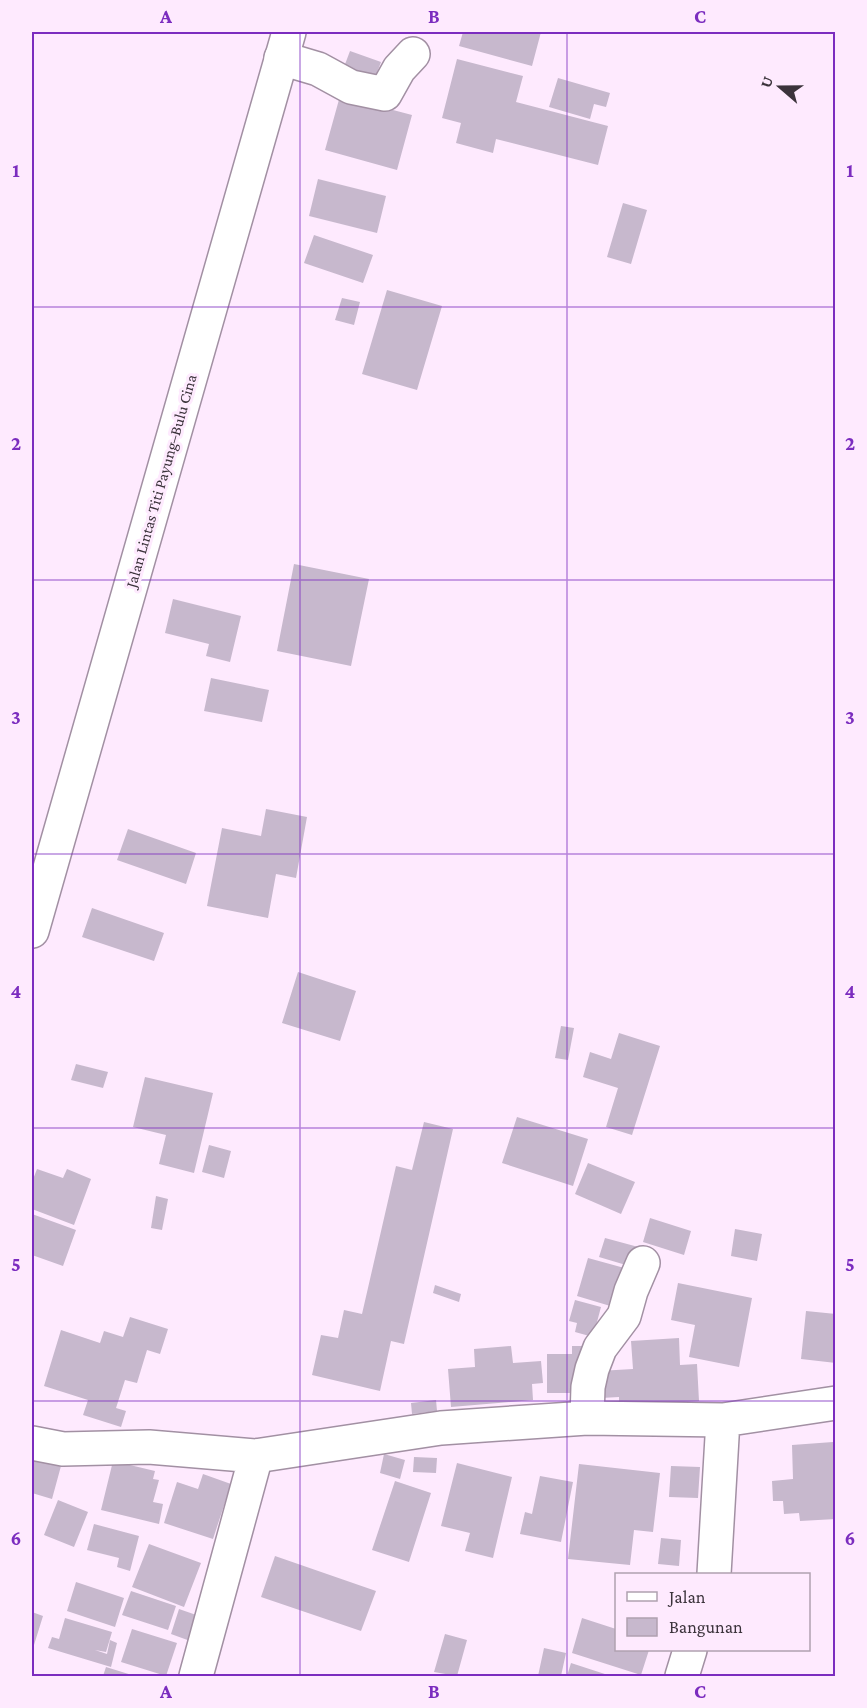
<svg xmlns="http://www.w3.org/2000/svg" width="867" height="1708" viewBox="0 0 867 1708" font-family="'Crimson Pro',serif">
<style>
.building{fill:#c7b8cd}
.lines{fill:none;stroke-linecap:round;stroke-linejoin:round}
.minor-casing{stroke:#a290a3;stroke-width:36}
.primary-casing{stroke:#a290a3;stroke-width:36}
.minor{stroke:#fff;stroke-width:33}
.primary{stroke:#fff;stroke-width:33}
.grid{fill:none;stroke:#7b2cbf;stroke-width:1.5;stroke-opacity:0.55}
.labels{text-anchor:middle;dominant-baseline:central;stroke-width:6;stroke-linejoin:round;paint-order:stroke}
.street-label{font-size:16px;fill:#3b333b;stroke:#feeafe}
.neatline{fill:none;stroke:#7b2cbf;stroke-width:2}
.grid-label{font-size:20px;text-anchor:middle;font-weight:bold;fill:#7b2cbf}
</style>
<rect width="100%" height="100%" fill="#feeafe"/>
<path class="building" d="M463,32H541L532,66L459,46Z
M350,51L381,62L372,86L341,75Z
M457,59L523,76L516,102L608,126L598,165L496,139L493,153L456,143L461,123L442,118Z
M558,78L610,93L606,107L594,104L590,119L549,107Z
M340,96L412,115L397,170L325,150Z
M318,179L386,196L377,233L309,216Z
M623,203L647,210L631,264L607,257Z
M314,235L373,255L363,283L304,263Z
M387,290L442,306L417,390L362,374Z
M342,298L360,302L354,325L335,320Z
M294,564L369,579L351,666L277,651Z
M173,599L241,616L230,662L206,656L209,644L165,633Z
M211,678L269,690L262,722L204,711Z
M266,809L307,817L296,878L276,874L268,918L207,906L222,828L261,836Z
M128,829L196,853L186,884L117,860Z
M92,908L164,933L154,961L82,937Z
M298,972L356,991L340,1041L282,1023Z
M561,1026L574,1028L568,1060L555,1058Z
M619,1033L660,1046L632,1135L606,1127L618,1088L583,1077L590,1052L611,1059Z
M76,1064L108,1072L103,1088L71,1080Z
M145,1077L213,1093L194,1173L159,1164L166,1135L133,1127Z
M517,1117L588,1139L573,1186L502,1163Z
M424,1122L453,1129L404,1344L391,1341L380,1391L312,1375L321,1335L338,1338L344,1310L362,1314L396,1166L412,1170Z
M209,1145L231,1151L224,1178L202,1172Z
M588,1163L635,1182L621,1214L575,1194Z
M37,1169L63,1178L67,1169L91,1179L74,1225L32,1209V1182Z
M156,1196L168,1199L162,1230L151,1228Z
M32,1214L76,1230L63,1266L32,1255Z
M650,1218L691,1231L684,1255L643,1242Z
M735,1229L762,1234L757,1261L731,1256Z
M605,1238L642,1248L636,1268L599,1257Z
M588,1258L628,1269L617,1308L577,1296Z
M678,1283L752,1298L739,1367L689,1357L695,1325L671,1320Z
M435,1285L461,1294L459,1302L433,1293Z
M575,1300L601,1307L593,1337L575,1332L577,1323L569,1321Z
M806,1311L836,1314V1363L801,1359Z
M130,1317L168,1329L160,1354L147,1350L137,1383L125,1380L116,1408L126,1411L121,1427L83,1415L88,1400L44,1386L61,1330L100,1343L104,1331L123,1337Z
M679,1338L680,1365L697,1364L699,1401L619,1406V1397L601,1398L599,1371L633,1369L631,1341Z
M511,1346L513,1363L541,1361L543,1383L532,1384L533,1400L451,1407L448,1369L475,1367L474,1349Z
M572,1346H591L585,1393H547V1354H572Z
M436,1400L437,1411L412,1414L411,1403Z
M833,1442L836,1519L800,1521L799,1513L784,1514L783,1501H773L772,1481L793,1479L792,1445Z
M384,1454L405,1460L400,1479L380,1473Z
M32,1457L61,1466L52,1499L32,1493Z
M414,1457L437,1458L436,1473L413,1472Z
M113,1461L155,1471L153,1479L159,1480L153,1502L163,1504L159,1524L101,1510Z
M457,1463L512,1477L493,1558L465,1551L470,1533L441,1526Z
M579,1464L660,1473L653,1532L634,1530L630,1565L568,1559Z
M671,1466L700,1467L698,1498L669,1497Z
M203,1474L231,1484L213,1539L164,1523L177,1482L198,1489Z
M540,1476L573,1482L561,1542L520,1534L525,1512L532,1514Z
M395,1481L431,1493L409,1562L372,1550Z
M58,1500L88,1512L74,1547L44,1535Z
M94,1524L139,1536L130,1571L117,1567L119,1558L87,1550Z
M661,1538L681,1540L679,1566L658,1564Z
M149,1544L201,1563L184,1607L132,1587Z
M275,1556L376,1591L361,1631L261,1597Z
M76,1582L124,1598L115,1627L67,1611Z
M131,1591L176,1606L168,1630L122,1615Z
M179,1609L202,1617L193,1642L171,1634Z
M32,1612L43,1616L34,1645L32,1644Z
M65,1618L112,1632L106,1652L95,1650L107,1654L110,1640L117,1643L111,1667L48,1648L52,1637L59,1639Z
M582,1618L616,1629V1650H649L641,1675L572,1653Z
M132,1629L177,1643L166,1676L121,1662Z
M445,1634L467,1640L457,1676L434,1672Z
M544,1648L566,1653L561,1676H538Z
M571,1663L611,1676H567Z
M106,1667L135,1676H103Z"/>
<g class="lines">
<g class="minor-casing">
<path id="minor" d="M281,58L318,69L351,87L385,94L399,69L413,54
M587,1418L588,1387L592,1369L600,1348L624,1316L631,1291L643,1263
M32,1443L63,1449L149,1447L256,1456L441,1428L587,1418L723,1420L836,1403
M714,1574L723,1420
M196,1676L256,1456
M682,1676L690,1650"/>
</g>
<g class="primary-casing">
<path id="primary" d="M32,931L289,32"/>
</g>
<use href="#minor" class="minor"/>
<use href="#primary" class="primary"/>
</g>
<path class="grid" d="M300,32V1676M567,32V1676M32,307H836M32,580H836M32,854H836M32,1128H836M32,1401H836"/>
<g class="labels">
<g class="street-label">
<text transform="translate(161 481) rotate(-74)">Jalan Lintas Titi Payung–Bulu Cina</text>
</g>
</g>
<rect width="867" height="1708" fill="none" stroke="#feeafe" stroke-width="66"/>
<rect x="615" y="1573" width="195" height="78" fill="#feeafe" stroke="#b0a1b0" stroke-width="1.5"/>
<rect x="627" y="1592" width="30" height="9" fill="#ffffff" stroke="#b0a1b0" stroke-width="1.5"/>
<text x="669" y="1603" font-size="18" fill="#3b333b">Jalan</text>
<rect x="627" y="1618" width="30" height="18" fill="#c7b8cd" stroke="#b0a1b0" stroke-width="1.5"/>
<text x="669" y="1633" font-size="18" fill="#3b333b">Bangunan</text>
<g transform="translate(780 87) rotate(290)" stroke="#feeafe" stroke-width="4.5" paint-order="stroke">
<path d="M0-4.5L10 22L0 15L-10 22Z" fill="#3b333b"/>
<text y="-9" font-size="16" font-weight="bold" text-anchor="middle" fill="#3b333b">U</text>
</g>
<rect x="33" y="33" width="801" height="1642" class="neatline"/>
<g class="grid-label">
<text x="166" y="23">A</text>
<text x="434" y="23">B</text>
<text x="700" y="23">C</text>
<text x="16" y="177">1</text>
<text x="850" y="177">1</text>
<text x="16" y="450">2</text>
<text x="850" y="450">2</text>
<text x="16" y="724">3</text>
<text x="850" y="724">3</text>
<text x="16" y="998">4</text>
<text x="850" y="998">4</text>
<text x="16" y="1271">5</text>
<text x="850" y="1271">5</text>
<text x="16" y="1545">6</text>
<text x="850" y="1545">6</text>
<text x="166" y="1698">A</text>
<text x="434" y="1698">B</text>
<text x="700" y="1698">C</text>
</g>
</svg>
